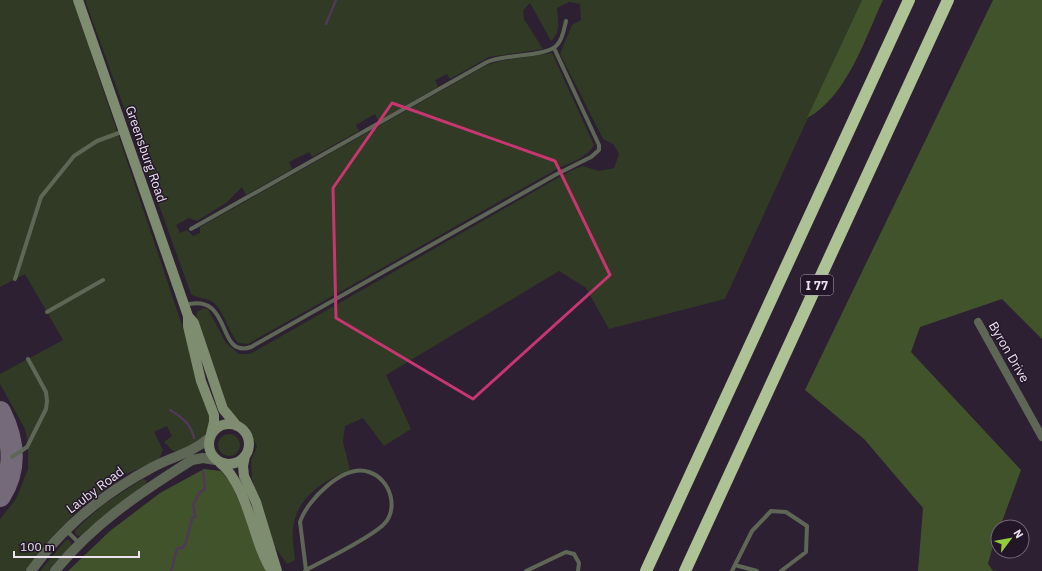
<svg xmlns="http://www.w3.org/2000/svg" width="1042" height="571" viewBox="0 0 1042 571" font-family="'IBM Plex Sans',sans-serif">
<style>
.green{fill:#303a24}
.forest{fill:#41532b}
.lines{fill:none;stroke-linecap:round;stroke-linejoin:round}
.stream{stroke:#51385a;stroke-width:2.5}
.taxiway{stroke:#756a79;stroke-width:22}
.service{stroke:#5e6755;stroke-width:4}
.minor{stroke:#5e6755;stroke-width:8}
.tertiary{stroke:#5e6755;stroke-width:10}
.secondary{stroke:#7e8c6f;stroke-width:10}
.motorway{stroke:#adc295;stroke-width:12}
.marked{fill:none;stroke:#c83671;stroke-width:3;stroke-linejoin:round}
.labels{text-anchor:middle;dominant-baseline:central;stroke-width:3;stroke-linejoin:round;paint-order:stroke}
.shield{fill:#231628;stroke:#b0a6b3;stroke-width:1}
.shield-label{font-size:12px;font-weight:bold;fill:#ece3ef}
.street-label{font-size:13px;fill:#ece3ef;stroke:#231628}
</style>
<rect width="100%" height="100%" fill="#2d2032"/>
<path class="green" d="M0,0H73L183,328L187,331L211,415C209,438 199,441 181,453L173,451L164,442L172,436L167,426L154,432L163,450L158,461L123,475L77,511L47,542L25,571H0V519L16,499L28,469V443L25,429L0,384V374L63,340L25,274L0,287Z
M85,0H862L725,299L609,329L586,288L559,271L386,375L411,429L384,446L363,418L345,426L343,442L350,470C326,479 299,496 294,523C291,535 294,549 295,560L287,564L274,546L252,479L251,460L257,447L250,429L235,417L225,403L196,319L197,312L203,308L208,309L226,343L239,354H250L570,171L583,166L599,171L614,168L619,154L613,144L603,139L560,54L572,25L581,20L580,4L569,2L557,8C558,20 561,33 551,41L530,3L523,11L524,19L543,49L489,57L450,79L447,74L435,80L438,87L378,121L375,114L356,125L359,131L312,157L309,152L289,162L292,169L246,195L242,187L226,203L197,221L189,218L176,225L180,233L187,230L193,236L200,233V227L487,65L500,61L552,53L594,145C587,158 569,163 557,169L248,344L238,343C228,331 225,313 214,303C206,297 198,299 191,294Z
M218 445a11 11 0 1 1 22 0a11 11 0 1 1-22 0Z
M143,479L146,480L147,484L102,517L80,536L76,535L75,532L76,529L104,504Z
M66,540H69L72,545L50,571H40Z"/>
<path class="forest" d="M862,0H883C865,38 847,97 807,118Z
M993,0H1042V339L1002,299L920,327L911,352L1021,470L1000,527H998L988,564L993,571H918L923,508L864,439L805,390Z
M204,469L221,471L231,483L269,571H68L110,531L160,493Z"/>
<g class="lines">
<path class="stream" d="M326,24L336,0
M170,410C182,417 191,424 194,438
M171,571C174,564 174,554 178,548H182L185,545L192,519L195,516L193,505L199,493L205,489L203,471"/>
<path class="taxiway" d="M0,412C14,440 17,469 0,496"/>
<path class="service" d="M191,229L487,62C504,54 547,57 557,45C563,39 564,29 566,21
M15,279L41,197L74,156L97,141L124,131
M185,305C234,292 215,359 251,347L555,175L591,157L599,150V145L554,48
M47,312L103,280
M12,457L27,447L46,409L47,401L46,392L28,359
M66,530L79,543
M735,565L757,571
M305,571L306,570C328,558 363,542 382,526C400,511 391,479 369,472C344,463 307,500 300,522L306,570
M526,571L566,552L574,554L579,563L578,571
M732,571L752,531L771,511L786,512L807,526L806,552L781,571"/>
<path class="minor" d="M978,322L1042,437"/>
<path class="tertiary" d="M31,571C63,526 104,493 153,467C173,456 191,454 209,438
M55,571C93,524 141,492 192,460L203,458L215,460"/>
<path class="secondary" d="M78,0L188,316V326L201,381L214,415V422L211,434
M188,316L194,323L223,409L237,426
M209 444a20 20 0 1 1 40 0a20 20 0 1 1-40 0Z
M245,456L243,466L244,476L256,502L277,571
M220,463C241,478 252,525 261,549C264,556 267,565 272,571"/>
<path class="motorway" d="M646,571L909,0
M685,571L948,0"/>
</g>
<path class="marked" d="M392,103L555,161L610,275L473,399L336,318L333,188Z"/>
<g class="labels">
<rect class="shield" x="801" y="275" width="32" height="20" rx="3"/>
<g class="shield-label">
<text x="817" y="285">I 77</text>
</g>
<g class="street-label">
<text transform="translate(146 154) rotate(71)">Greensburg Road</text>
<text transform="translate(1009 352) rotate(60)">Byron Drive</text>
<text transform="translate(95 490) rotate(-37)">Lauby Road</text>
</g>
</g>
<g transform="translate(1010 539) rotate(58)"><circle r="19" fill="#231628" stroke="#736878"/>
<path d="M0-3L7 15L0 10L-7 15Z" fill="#94cc3b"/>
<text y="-6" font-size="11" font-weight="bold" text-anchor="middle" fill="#ece3ef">N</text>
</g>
<path d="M14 551v6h125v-6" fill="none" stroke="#ece3ef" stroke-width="2"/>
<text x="20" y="551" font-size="12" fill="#ece3ef" stroke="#231628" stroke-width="3" paint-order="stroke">100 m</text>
</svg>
